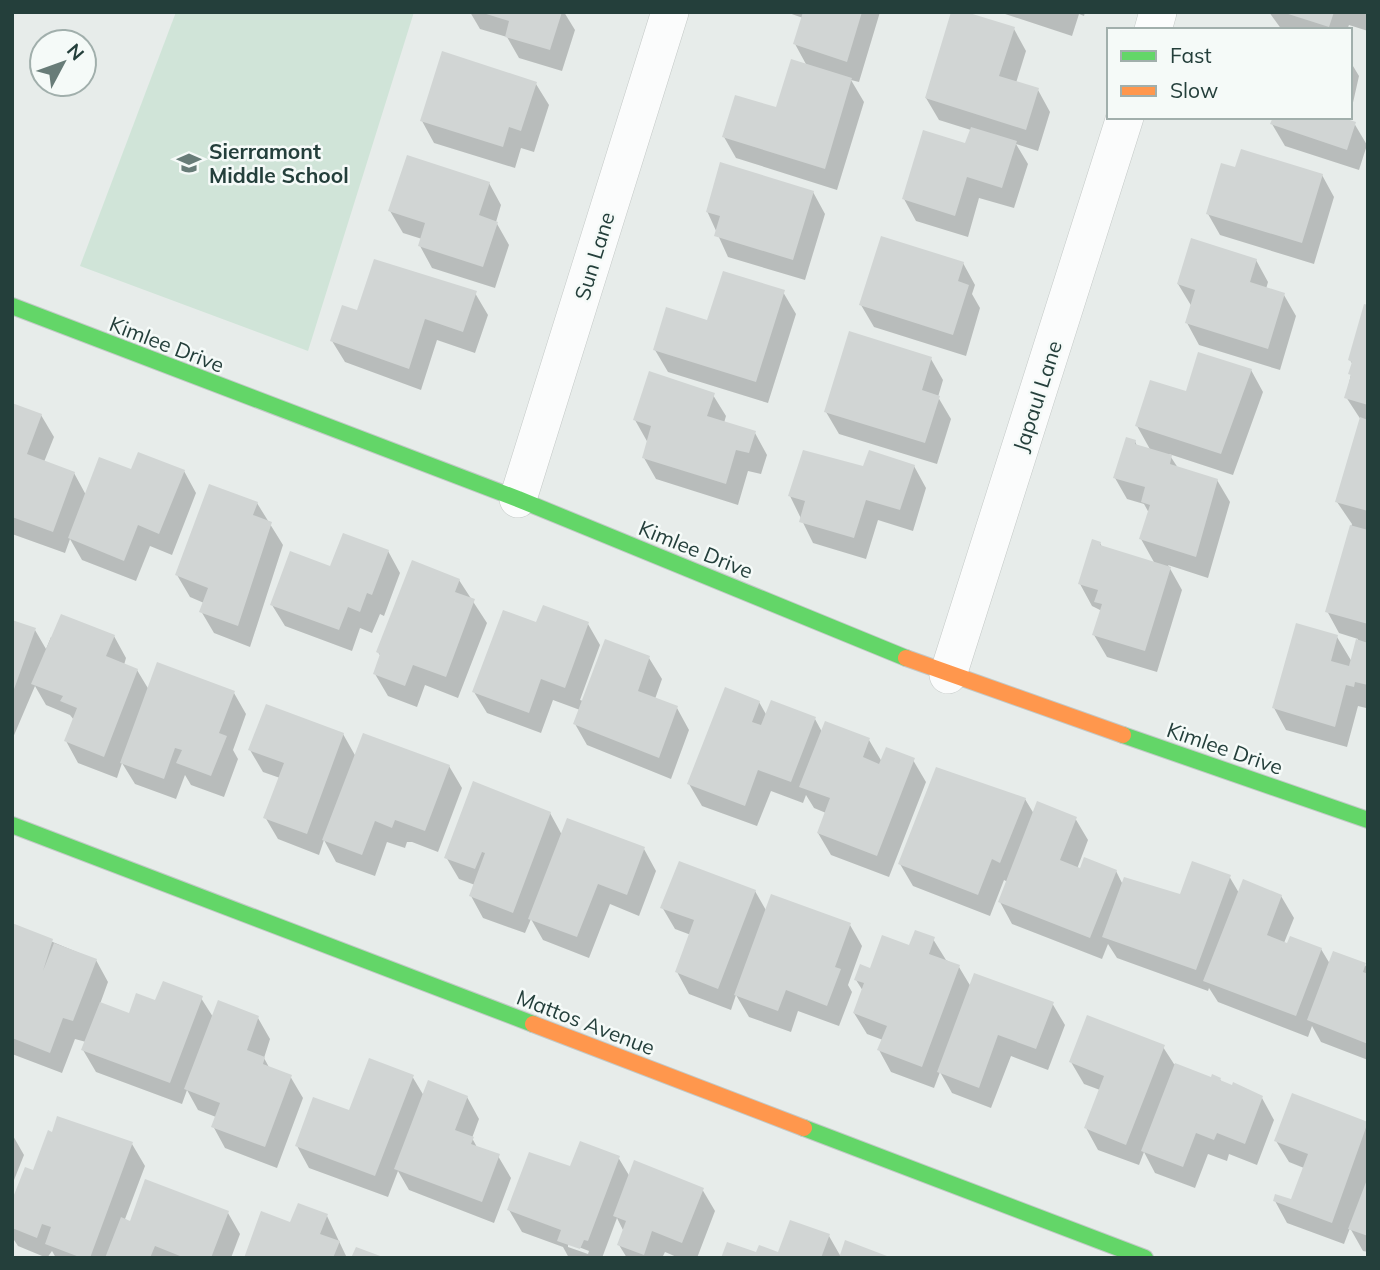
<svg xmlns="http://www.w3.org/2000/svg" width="1380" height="1270" viewBox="0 0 1380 1270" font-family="Mulish,sans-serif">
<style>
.green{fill:#d0e4d8}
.shadow{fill:#0003;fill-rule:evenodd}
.building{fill:#d1d5d4}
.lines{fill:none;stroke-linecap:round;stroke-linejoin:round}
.street-casing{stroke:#c4c9c7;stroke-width:38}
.fast-casing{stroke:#c2c9c7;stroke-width:18}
.slow-casing{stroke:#c2c9c7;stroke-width:18}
.street{stroke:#fbfcfc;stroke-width:37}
.fast{stroke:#63d668;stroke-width:16}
.slow{stroke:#ff974d;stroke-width:16}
.labels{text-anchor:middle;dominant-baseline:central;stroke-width:5;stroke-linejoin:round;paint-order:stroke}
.poi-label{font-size:21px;font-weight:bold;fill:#243f3b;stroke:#f5faf8;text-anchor:start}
.street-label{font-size:21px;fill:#243f3b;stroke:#f5faf8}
</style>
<rect width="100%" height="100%" fill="#e7ecea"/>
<path class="green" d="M176,12H414L308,351L80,266Z"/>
<path class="shadow" d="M470,12H564L575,30L562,71L519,58L507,37L480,29Z
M786,12H880L859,82L851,80L864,102L837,190L736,158L724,137L777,109L807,66L795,44L803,18Z
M999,12H1085L1084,16L1079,14L1072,36Z
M1269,12H1368V31L1349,25L1347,30H1282Z
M1014,29L1026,51L1016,83L1038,90L1050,112L1038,151L1016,144L1028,164L1014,208L979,198L968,237L916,221L904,199L967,145L971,130L939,120L926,98Z
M1350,61L1359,76L1350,116Z
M536,84L549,105L534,152L521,148L515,168L434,143L422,121Z
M1274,117H1350L1349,121L1354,123L1367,145L1359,170L1285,146L1272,124Z
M1237,169L1322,175L1334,197L1314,264L1220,235L1208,214Z
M489,183L501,205L496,222L509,245L495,288L432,268L420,246L422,239L403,233L390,211Z
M813,192L825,214L805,280L728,257L707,211Z
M1256,260L1268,282L1266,289L1284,295L1296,316L1280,370L1199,345L1187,323L1192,307L1178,284Z
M963,263L975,285L972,294L980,308L966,356L874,327L861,305Z
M783,292L796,314L768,403L668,372L655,350L708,322Z
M475,293L488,315L475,353L437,340L421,390L345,362L332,341L358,312Z
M1368,307V703L1366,708L1358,706L1347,747L1286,730L1274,708L1337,637L1352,662L1358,639L1339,633L1327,611L1352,524L1337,502L1361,420L1346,397L1353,365L1350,360Z
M931,359L943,380L938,397L951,419L937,464L839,434L826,412Z
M1251,370L1263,392L1233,475L1169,454L1178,468L1217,480L1230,502L1208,578L1168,565L1182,590L1157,672L1107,657L1094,635L1102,611L1092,606L1080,584L1100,543L1102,547L1155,564L1141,539L1149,513L1144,504L1127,499L1115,478L1135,441L1137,446L1151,451L1137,426L1187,394Z
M713,395L726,416L724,423L755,433L767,455L761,474L748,471L738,505L656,479L644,458L648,443L635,420Z
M12,405L41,415L54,437L44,462L74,473L86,495L132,472L184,471L196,493L172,555L150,546L136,581L82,560L70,539L65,553L12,534Z
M914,466L926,488L913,531L878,520L866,559L813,543L790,496L865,468Z
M257,503L283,545L250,647L214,633L201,611L204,603L190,597L177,575Z
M388,551L400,573L384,616L380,614L372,633L360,628L352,651L285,626L272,605L331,569Z
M459,580L487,623L458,698L425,685L417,707L388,696L375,674L381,657L378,652Z
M12,621L35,630L46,649L51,637L114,636L126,658L124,665L137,670L149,690L234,693L246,714L233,750L238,759L224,797L191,785L185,775L176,799L135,784L122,763L117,778L78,763L66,741L74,720L70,715L46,705L35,686L12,740Z
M588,624L600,645L580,700L583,701L649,658L662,679L655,699L677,708L689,730L671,779L587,745L575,724L580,710L553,700L541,733L487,713L474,692L537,625Z
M759,702L767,716L815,719L822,732L869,740L882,762L913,760L926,782L889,877L831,855L818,833L826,813L814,808L806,795L803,803L771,791L757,826L702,806L689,784Z
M343,734L356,757L449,766L462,788L438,852L412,842H407L405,848L387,842L375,876L336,862L324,840L319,855L278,839L265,817L280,778L263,772L250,750Z
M1025,799L1034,814L1075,818L1088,840L1077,869L1116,871L1123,885L1182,897L1229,876L1239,893L1281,896L1294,918L1284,943L1321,949L1330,964L1365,965L1368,970V1060L1321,1042L1312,1026L1308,1037L1218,1002L1209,988L1208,991L1117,958L1108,944L1102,959L1012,924L1000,902L1008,882L1004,880L990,916L913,886L900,864Z
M550,813L562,835L644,849L656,871L639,916L610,904L589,958L543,940L531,919L525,933L483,918L471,896L475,885L459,879L446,857Z
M755,891L767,912L850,925L862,946L848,985L852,992L839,1026L798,1011L791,1032L749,1017L736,995L731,1010L689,994L677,972L691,935L675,929L662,907Z
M12,925L96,960L108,982L100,1004L130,1015L156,1002L201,998L213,1017L258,1018L270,1039L264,1058L270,1069L290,1076L303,1098L277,1168L225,1148L213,1126L216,1117L198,1110L187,1090L182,1104L96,1072L83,1050L86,1042L75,1039L62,1073L12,1054Z
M933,939L946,960L959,967L971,987L1052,1003L1065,1025L1048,1070L1011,1056L991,1108L952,1093L940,1072L934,1088L891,1072L879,1050L883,1040L867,1034L854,1013L863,991L856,980L910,948Z
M1163,1047L1174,1064L1212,1080L1220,1079L1222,1083L1262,1098L1274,1120L1257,1165L1229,1154L1227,1161L1208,1154L1195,1188L1155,1173L1144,1152L1139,1165L1098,1150L1086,1128L1100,1090L1084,1084L1071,1062Z
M412,1076L424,1096L467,1097L479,1119L472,1138L478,1149L498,1156L511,1178L494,1223L409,1190L398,1171L388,1197L309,1168L297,1146Z
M1293,1096L1368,1123V1252L1363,1251L1350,1228L1344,1244L1287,1223L1275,1201L1292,1202L1304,1168L1289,1162L1276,1141Z
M12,1134L24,1155L12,1185Z
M132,1144L145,1166L125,1219L131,1223L228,1213L240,1234L231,1258H56L52,1251L47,1258L18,1246L12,1237V1205L34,1172Z
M618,1157L630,1177L702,1189L715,1211L697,1258H679L665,1252L662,1258H627L619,1245L624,1232L617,1218L602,1258H569L563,1247L522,1232L509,1210L571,1169ZM568,1243L589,1251L588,1254L568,1247Z
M327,1216L347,1258H246L291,1224Z
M829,1236L841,1257L886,1258H723L779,1255Z"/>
<path class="building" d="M562,12L550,50L505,37L509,21L483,13Z
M803,12H862L847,62L793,44Z
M951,12H966L1015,27L999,76L1039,88L1026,130L925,98Z
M1282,12H1334L1329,27Z
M442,51L537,82L521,131L509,127L503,147L420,121Z
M791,59L852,78L825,169L722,137L735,95L776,107Z
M1273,117H1341L1356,122L1347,150L1270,124Z
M971,127L1017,141L1002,188L967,177L955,216L902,199L923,130L965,143Z
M1241,149L1323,174L1302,243L1206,214L1221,163L1235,167Z
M407,155L490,182L479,215L498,222L483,267L418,246L425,223L388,211Z
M720,162L814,191L793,260L714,236L720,216L706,212Z
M881,236L964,262L958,281L969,285L953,335L859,305Z
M1191,238L1257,259L1250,282L1285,293L1268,349L1185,323L1195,290L1177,284Z
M374,259L477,291L463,332L425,319L409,369L330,341L342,305L357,310Z
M723,271L785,290L756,382L653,350L666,307L707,320Z
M1364,304L1368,305V405L1344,398L1351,375L1348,374L1352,362L1348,360Z
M849,331L932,357L922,390L940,396L925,443L824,412Z
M1198,352L1252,369L1221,454L1135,426L1150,380L1186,391Z
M649,371L715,393L707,416L756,431L749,453L736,450L726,484L642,458L651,426L633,420Z
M12,403L42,414L27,454L75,472L53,532L12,517Z
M1360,417L1368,420V511L1335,502Z
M1126,437L1136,440L1135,444L1172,455L1170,464L1218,479L1196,557L1139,539L1150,505L1141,502L1145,487L1113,478Z
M803,450L863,466L869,450L915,465L900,510L866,500L854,538L799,522L805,501L788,496Z
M138,452L185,470L159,534L138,525L124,561L68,538L99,457L131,469Z
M209,484L258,502L253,515L272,522L238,626L199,612L208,588L175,575Z
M1350,525L1368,530V624L1325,612Z
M343,533L389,550L372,595L367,593L360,612L348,607L339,630L270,605L290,551L330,566Z
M1092,539L1101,542L1100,545L1171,567L1145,651L1092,635L1102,604L1094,602L1098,590L1078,584Z
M412,560L460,579L455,592L475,599L446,677L413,665L405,686L373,674L380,654L376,652Z
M543,605L589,622L565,688L541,679L529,713L472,692L503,610L536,622Z
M61,614L115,635L106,656L138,669L104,757L64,741L77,708L60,701L63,696L31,684Z
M12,620L36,628L13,692H12Z
M1296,623L1338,635L1331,661L1349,666L1356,639L1368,643V685L1355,682L1354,687L1346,685L1335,727L1272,708Z
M605,639L650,656L638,691L678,706L659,758L573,724Z
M157,662L235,691L219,733L227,736L211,776L176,763L182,750L175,748L164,779L120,763Z
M725,687L760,701L752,722L761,725L771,700L816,717L791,782L758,770L745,806L687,784Z
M266,704L344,733L307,834L263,818L284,763L248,750Z
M825,721L870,738L863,757L879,764L886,747L915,758L877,856L817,833L830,798L799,787Z
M363,733L450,765L425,831L398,821L395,820L392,828L375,821L362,855L322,840Z
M936,767L1026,798L1000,863L992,859L978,895L898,864Z
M473,781L551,812L513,913L469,896L485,853L482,852L475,869L444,858Z
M1037,801L1077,817L1060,860L1080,868L1084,857L1117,870L1090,938L998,902Z
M567,818L645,847L627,895L598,884L577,937L528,919Z
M679,861L756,890L718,989L675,972L694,920L660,908Z
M1192,861L1231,875L1196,970L1102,937L1124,877L1180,894Z
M1243,879L1282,895L1267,935L1287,943L1290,936L1322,948L1296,1016L1203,981Z
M771,894L851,923L835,967L841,969L827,1006L786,990L778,1011L734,995Z
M12,923L53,939L43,971L54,943L97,959L73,1021L63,1018L50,1053L12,1038Z
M915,930L935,937L929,954L960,965L922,1067L877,1050L887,1026L853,1013L864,983L854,980L860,964L870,968L882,935L909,945Z
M1333,951L1366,963L1363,972L1368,974V1044L1307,1020Z
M974,973L1054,1002L1036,1049L998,1035L979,1088L937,1072Z
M163,981L203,996L170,1083L81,1050L100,1002L129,1013L136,993L155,1000Z
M218,1000L259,1016L247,1050L265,1057L263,1064L292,1075L265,1147L211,1127L220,1103L184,1089Z
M1087,1015L1165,1045L1126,1145L1084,1128L1104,1076L1069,1062Z
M369,1058L414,1075L375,1176L295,1146L313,1097L349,1110Z
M1175,1063L1211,1077L1212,1074L1221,1078L1220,1080L1232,1085L1233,1082L1263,1096L1245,1144L1217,1133L1214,1140L1196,1133L1183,1167L1141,1151Z
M428,1080L468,1096L455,1130L474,1137L471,1144L500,1154L482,1202L394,1169Z
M1292,1093L1368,1122L1332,1223L1273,1201L1275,1194L1291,1199L1308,1154L1274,1141Z
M57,1116L133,1142L90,1258H82L45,1244L51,1227L42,1224L37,1238L12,1228V1200L25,1167L33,1170L48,1130L52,1132Z
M580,1141L620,1156L588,1241L584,1240L580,1249L557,1241L561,1230L507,1210L529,1152L570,1166Z
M634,1160L704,1188L682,1243L652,1231L644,1255L617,1245L626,1221L613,1216Z
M1368,1177V1236L1348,1229Z
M145,1179L229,1211L211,1258H185L155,1246L150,1258H105L121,1217L130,1221Z
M298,1203L328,1214L320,1234L340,1241L333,1258H244L261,1211L290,1222Z
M790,1220L830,1234L821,1258H721L727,1242L756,1252L759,1245L778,1252Z
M845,1240L887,1256L886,1258H839Z
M356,1247L383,1257V1258H351Z"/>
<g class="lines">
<g class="street-casing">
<path id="street" d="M1153,30L1158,12
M518,499L670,12
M948,675L1125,117"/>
</g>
<g class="fast-casing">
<path id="fast" d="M12,306L518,499L906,658
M1123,735L1368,820
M12,825L533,1024
M804,1128L1145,1258"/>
</g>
<g class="slow-casing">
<path id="slow" d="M906,658L1123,735
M533,1024L804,1128"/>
</g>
<use href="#street" class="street"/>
<use href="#fast" class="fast"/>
<use href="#slow" class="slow"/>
</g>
<defs>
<g id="school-bare" transform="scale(1.89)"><path d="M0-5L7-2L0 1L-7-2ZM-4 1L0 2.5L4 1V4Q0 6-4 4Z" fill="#687c78" stroke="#f5faf8" stroke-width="2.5" paint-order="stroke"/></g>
</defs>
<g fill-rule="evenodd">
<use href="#school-bare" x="189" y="163"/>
</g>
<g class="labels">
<g class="poi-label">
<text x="209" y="151">Sierramont<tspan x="209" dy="24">Middle School</tspan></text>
</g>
<g class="street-label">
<text transform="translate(594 256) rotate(-73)">Sun Lane</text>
<text transform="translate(167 344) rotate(21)">Kimlee Drive</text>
<text transform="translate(1037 396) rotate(-72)">Japaul Lane</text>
<text transform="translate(696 549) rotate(22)">Kimlee Drive</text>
<text transform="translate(1225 748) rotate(19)">Kimlee Drive</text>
<text transform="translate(586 1022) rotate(21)">Mattos Avenue</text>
</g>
</g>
<rect width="1380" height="1270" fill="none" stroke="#243f3b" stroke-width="28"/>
<rect x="1107" y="28" width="245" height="91" fill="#f5faf8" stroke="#a1afac" stroke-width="2"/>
<rect x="1121" y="51" width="35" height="10" fill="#63d668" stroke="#a1afac" stroke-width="2"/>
<text x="1170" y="63" font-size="21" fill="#243f3b">Fast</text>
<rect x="1121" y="86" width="35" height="10" fill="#ff974d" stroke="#a1afac" stroke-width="2"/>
<text x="1170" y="98" font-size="21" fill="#243f3b">Slow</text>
<g transform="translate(63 63) rotate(49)"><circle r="33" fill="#f5faf8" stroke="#a1afac" stroke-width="2"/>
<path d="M0-5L12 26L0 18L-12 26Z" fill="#687c78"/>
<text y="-10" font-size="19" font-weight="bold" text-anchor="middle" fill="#243f3b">N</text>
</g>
</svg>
